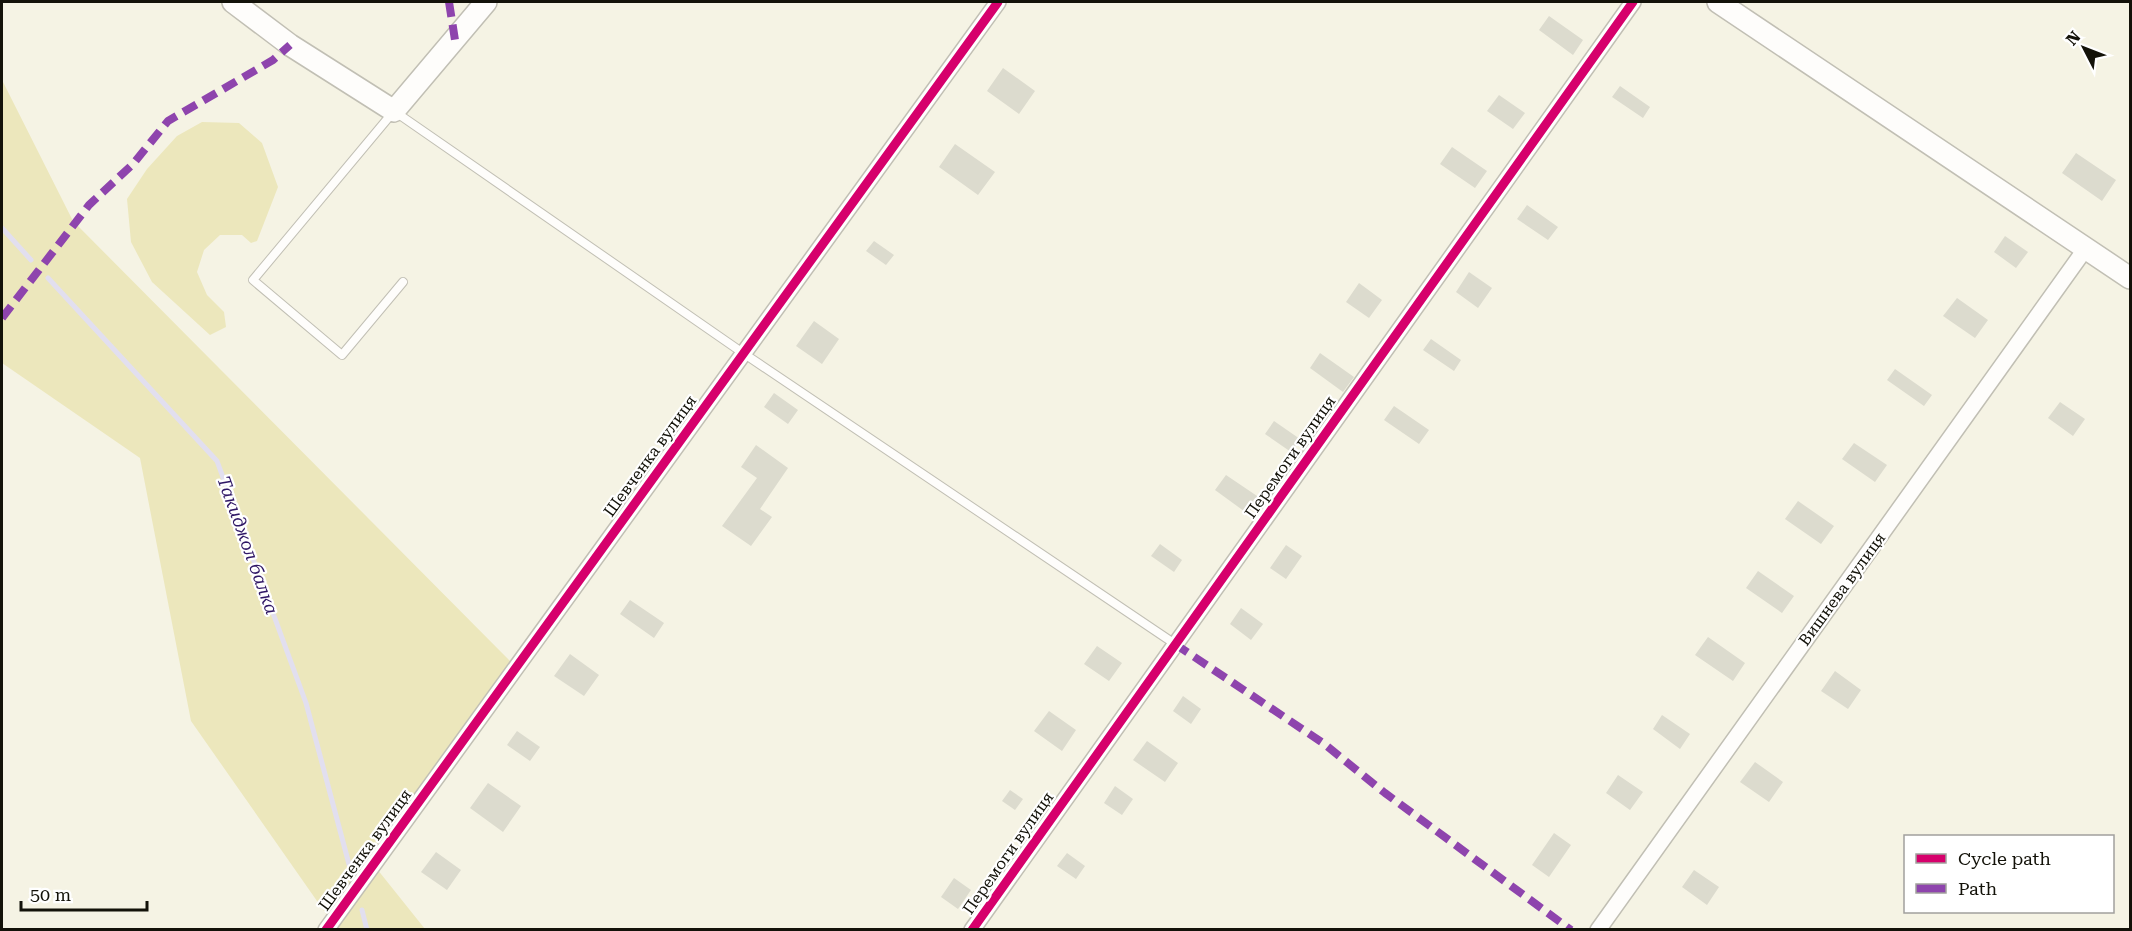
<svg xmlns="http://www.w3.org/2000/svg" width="2132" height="931" viewBox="0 0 2132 931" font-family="'Roboto Serif',serif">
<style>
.green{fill:#ece7bc}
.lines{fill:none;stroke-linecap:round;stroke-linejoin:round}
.stream{stroke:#e2dfef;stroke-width:5}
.building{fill:#dcdbce}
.lane-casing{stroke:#c1bfb4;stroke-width:10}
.street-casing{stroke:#c1bfb4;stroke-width:18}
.secondary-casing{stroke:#c1bfb4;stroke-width:24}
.lane{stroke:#fefdfb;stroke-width:8}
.street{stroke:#fefdfb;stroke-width:15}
.secondary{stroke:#fefdfb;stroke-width:21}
.quiet{stroke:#8e44ad;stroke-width:8;stroke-dasharray:15 8;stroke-linecap:butt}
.cycleway-casing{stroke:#fff;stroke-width:13}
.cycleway{stroke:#d6006c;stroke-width:9}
.labels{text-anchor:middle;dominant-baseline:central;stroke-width:4.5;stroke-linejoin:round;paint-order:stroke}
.street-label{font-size:16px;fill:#131209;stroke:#fff}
.water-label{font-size:18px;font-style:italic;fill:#2f1765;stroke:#fff}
</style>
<rect width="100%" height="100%" fill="#f5f3e4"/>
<path class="green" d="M2,80L73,221L516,667L373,864L425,929H326L331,921L191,721L140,458L2,363Z
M202,122L239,123L262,143L278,187L257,241L251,243L242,235H220L204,250L197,272L207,295L224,312L226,327L210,335L152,282L131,242L127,199L147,169L177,136Z"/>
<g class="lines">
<path class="stream" d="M2,228L31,260
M48,278L217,461L306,703L350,868
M362,910L367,930"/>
</g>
<path class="building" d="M1549,16L1583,40L1573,55L1539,30Z
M1003,68L1035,91L1019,114L987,91Z
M1620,86L1650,107L1643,118L1612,97Z
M1499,95L1525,113L1513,129L1487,111Z
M955,144L995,172L978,195L939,167Z
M1452,147L1487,171L1475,188L1440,164Z
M2076,153L2116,180L2102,201L2062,173Z
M1527,205L1558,227L1548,240L1517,219Z
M2005,236L2028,252L2016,268L1994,252Z
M874,241L894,255L886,265L866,251Z
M1469,272L1492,288L1478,308L1456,292Z
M1359,283L1382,300L1369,318L1346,302Z
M1957,298L1988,320L1975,338L1943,316Z
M814,321L839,339L822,364L796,346Z
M1431,339L1461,360L1454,371L1423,350Z
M1320,353L1354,377L1343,392L1310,368Z
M1895,369L1932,395L1924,406L1887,380Z
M774,393L798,410L788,424L764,407Z
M2060,402L2085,419L2073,436L2048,418Z
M1394,406L1429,430L1419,444L1384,420Z
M1274,421L1300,439L1291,452L1265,434Z
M1854,443L1887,465L1875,482L1842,459Z
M756,445L788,468L760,509L772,517L751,546L722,526L757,478L741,467Z
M1226,475L1260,498L1248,514L1215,490Z
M1798,501L1834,526L1821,544L1785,519Z
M1160,544L1182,560L1174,572L1151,556Z
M1286,545L1302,556L1286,579L1270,568Z
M1758,571L1794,596L1782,613L1746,588Z
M630,600L664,623L654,638L620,614Z
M1241,608L1263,624L1251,640L1230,624Z
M1708,637L1745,663L1733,681L1695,655Z
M1097,646L1122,663L1109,681L1084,664Z
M570,654L599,675L584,696L554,676Z
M1835,671L1861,690L1848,709L1821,691Z
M1183,696L1201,709L1191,724L1173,711Z
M1049,711L1076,730L1062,751L1034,731Z
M1662,715L1690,734L1680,749L1653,729Z
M517,731L540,747L530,761L507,745Z
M1147,741L1178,763L1165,782L1133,760Z
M1755,762L1783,782L1769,802L1740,782Z
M1618,775L1643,792L1630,810L1606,793Z
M488,783L521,806L503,832L470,808Z
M1115,786L1133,799L1122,815L1104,803Z
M1010,790L1023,799L1015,810L1002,801Z
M1554,833L1571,845L1549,877L1532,865Z
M436,852L461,870L447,890L421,872Z
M1067,853L1085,866L1076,879L1057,866Z
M1694,870L1719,887L1707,905L1682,887Z
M954,878L971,890L958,909L941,897Z"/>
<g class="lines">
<g class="lane-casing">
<path id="lane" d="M403,282L342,355L253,280L394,111L743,353L1175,644"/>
</g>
<g class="street-casing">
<path id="street" d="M326,930L998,2
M972,930L1633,2
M1598,930L2086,248"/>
</g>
<g class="secondary-casing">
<path id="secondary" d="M233,2L290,45L394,111L486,2
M1718,2L2130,278"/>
</g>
<use href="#lane" class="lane"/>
<use href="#street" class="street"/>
<use href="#secondary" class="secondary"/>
<path class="quiet" d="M449,2L455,40
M2,318L89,205L133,164L168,121L273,60L290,45
M1175,644L1323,743L1385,793L1571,930"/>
<g class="cycleway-casing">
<path id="cycleway" d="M326,930L998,2
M972,930L1633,2"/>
</g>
<use href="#cycleway" class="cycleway"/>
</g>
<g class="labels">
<g class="street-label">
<text transform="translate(650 456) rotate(-54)">Шевченка вулиця</text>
<text transform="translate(1290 457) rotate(-55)">Перемоги вулиця</text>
<text transform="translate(1842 589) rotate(-54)">Вишнева вулиця</text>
<text transform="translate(365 850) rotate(-54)">Шевченка вулиця</text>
<text transform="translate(1008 853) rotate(-55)">Перемоги вулиця</text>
</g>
<g class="water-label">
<text transform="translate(248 545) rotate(70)">Такиджол балка</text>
</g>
</g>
<rect width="2132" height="931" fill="none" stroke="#131209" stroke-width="6"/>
<rect x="1904" y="835" width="210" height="78" fill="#ffffff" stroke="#a1a09d" stroke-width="1.5"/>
<rect x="1916" y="854" width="30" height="9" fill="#d6006c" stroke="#a1a09d" stroke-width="1.5"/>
<text x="1958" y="865" font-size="18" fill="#131209">Cycle path</text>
<rect x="1916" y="884" width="30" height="9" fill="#8e44ad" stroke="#a1a09d" stroke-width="1.5"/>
<text x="1958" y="895" font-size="18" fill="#131209">Path</text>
<g transform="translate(2084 48) rotate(312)" stroke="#ffffff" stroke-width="4.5" paint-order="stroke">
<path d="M0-4.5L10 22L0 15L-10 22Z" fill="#131209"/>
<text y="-9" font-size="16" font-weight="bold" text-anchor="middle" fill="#131209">N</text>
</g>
<path d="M21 901v9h126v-9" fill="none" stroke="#131209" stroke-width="3"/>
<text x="30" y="901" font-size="18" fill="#131209" stroke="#ffffff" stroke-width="4.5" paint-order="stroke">50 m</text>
</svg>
